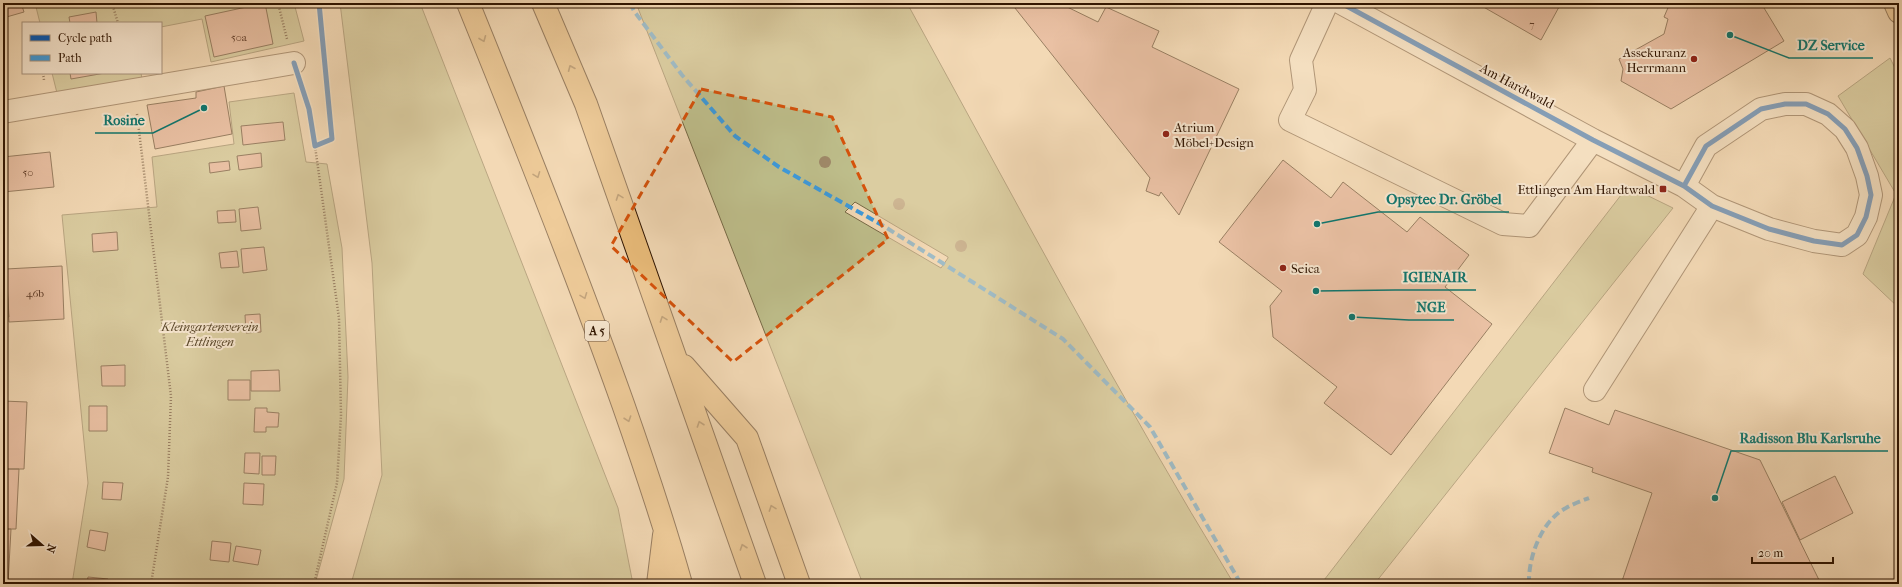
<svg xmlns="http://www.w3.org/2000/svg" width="1902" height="587" viewBox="0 0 1902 587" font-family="'IM FELL French Canon',serif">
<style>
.green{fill:#bebe8b;stroke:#766946;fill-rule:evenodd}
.building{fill:#dfa590;stroke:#2f1400}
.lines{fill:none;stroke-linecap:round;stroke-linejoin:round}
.minor-casing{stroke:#60452d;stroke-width:24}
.highway-casing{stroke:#2f1400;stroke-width:24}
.path{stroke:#2f1400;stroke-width:2.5;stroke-dasharray:1 2;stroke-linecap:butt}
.minor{stroke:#f7e6cf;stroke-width:22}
.highway{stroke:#eabc7a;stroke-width:22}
.quiet{stroke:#3d9adc;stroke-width:4;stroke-dasharray:8 4;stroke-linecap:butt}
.cycleway-casing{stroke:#f7e6cf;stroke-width:8}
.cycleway{stroke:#0057b8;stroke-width:5}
.tree{fill:#9f8969}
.oneway{stroke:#8c683d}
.marked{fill:none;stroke:#d6520b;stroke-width:3;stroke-dasharray:8 5;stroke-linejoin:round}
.poi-dot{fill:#8f2418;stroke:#f7e6cf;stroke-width:1.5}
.labels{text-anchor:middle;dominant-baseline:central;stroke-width:4;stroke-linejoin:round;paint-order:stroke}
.number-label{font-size:11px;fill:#5b3824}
.shield{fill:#f7e6cf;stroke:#6b533e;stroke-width:1}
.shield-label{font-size:12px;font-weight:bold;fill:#2f1400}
.poi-label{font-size:13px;fill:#2f1400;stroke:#f7e6cf;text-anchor:end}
.street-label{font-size:13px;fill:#2f1400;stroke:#f7e6cf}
.park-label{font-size:13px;font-style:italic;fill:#5a472a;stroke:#f7e6cf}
.leader{fill:none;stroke:#0f766e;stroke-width:1.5}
.callout-dot{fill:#0f766e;stroke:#f7e6cf;stroke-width:1.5}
.callout-label{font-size:14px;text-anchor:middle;font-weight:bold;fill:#0f766e;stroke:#f7e6cf;stroke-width:4;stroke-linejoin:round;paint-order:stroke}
</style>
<rect width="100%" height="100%" fill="#f3d9b5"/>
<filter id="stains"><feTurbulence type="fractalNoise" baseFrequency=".005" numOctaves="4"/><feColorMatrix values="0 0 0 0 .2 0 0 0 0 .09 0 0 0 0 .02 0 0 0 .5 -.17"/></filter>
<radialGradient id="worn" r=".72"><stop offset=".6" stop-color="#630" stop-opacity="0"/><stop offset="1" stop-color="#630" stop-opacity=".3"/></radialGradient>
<path class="green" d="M35,3H294L304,41L211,62L202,19L161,27V23H40Z
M340,3H420L618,508L633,584H351L382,475L372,263Z
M636,3H907C1014,198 1118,394 1234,584H863ZM855,202L948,257V258L941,268L845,212Z
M1890,58L1899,76V308L1863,274L1896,194L1838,96Z
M52,73H141L142,79L57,93Z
M294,93L306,162L327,164L342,248L348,377L344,479L315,584H72L88,483L62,215L157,207L152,157L234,144L229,102Z
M1628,186L1673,208L1376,582L1378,584H1321Z"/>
<path class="building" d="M3,3H21L24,12L3,18Z
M265,3L273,44L214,57L205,16Z
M1011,3H1059L1098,22L1106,7L1159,31L1152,47L1239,89L1179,215L1161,192L1159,196L1146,191L1150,178Z
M1481,3H1567L1559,7L1541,40L1480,5Z
M1670,3H1761L1784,41L1671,109L1621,81L1623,69L1619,59L1664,34L1668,19L1664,17Z
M96,12L97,23H70L69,17Z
M70,73H105L71,79Z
M224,86L232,134L155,149L147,105L196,98V92Z
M283,122L285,140L243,145L241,126Z
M50,152L54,187L3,192V157Z
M261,153L262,167L239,170L237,156Z
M1283,160L1331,198L1343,182L1407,232L1420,217L1469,255L1445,287L1492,324L1391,455L1324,403L1337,387L1273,337L1270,306L1282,291L1219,242Z
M229,161L230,170L210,173L209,163Z
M258,207L261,229L241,231L239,209Z
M235,210L236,222L218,223L217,211Z
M117,232L118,250L93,252L92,234Z
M264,247L267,270L243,273L241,249Z
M237,251L239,267L221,268L219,253Z
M3,265H6L9,317H3Z
M62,266L64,319L9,322L6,269Z
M260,314L261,332L246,333L245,315Z
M125,365V386H102L101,366Z
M279,370L280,391H251V371Z
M228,380H250V400H228Z
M3,401L27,402L24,469H3Z
M89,406H107V431H89Z
M255,408H267V412L279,413L278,427H266V432H254Z
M1565,408L1609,425L1615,410L1760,460L1821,584H1621L1652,493L1592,472L1593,468L1549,453Z
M245,453H260L259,474L244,473Z
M262,456H276L275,475H262Z
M3,469H19L16,529H3Z
M1835,476L1853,513L1800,540L1782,502Z
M103,482L123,483L121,500L102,499Z
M244,483L264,484L263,505L243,504Z
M3,529H11L8,584H3Z
M90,530L108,533L105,551L87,547Z
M212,541L231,543L229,562L210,560Z
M236,546L261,550L258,565L233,561Z
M88,577L108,579V584H87Z"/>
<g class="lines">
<g class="minor-casing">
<path id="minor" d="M1327,3L1301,60L1305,90L1290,120L1503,224L1529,226L1593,140
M1341,3L1593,140L1684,186L1712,206L1769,229L1814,241L1842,245L1857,235L1866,217L1871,195L1867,176L1857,148L1845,129L1828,114L1806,104H1785L1761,109L1706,146L1684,186
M3,112L294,63
M1595,390L1712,206"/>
</g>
<g class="highway-casing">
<path id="highway" d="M468,3C522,136 575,269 623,404C644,464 664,523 681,584
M543,3L586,104L755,584
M1895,3L1899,12
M684,366L747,438L799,584
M658,584L664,535"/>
</g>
<path class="path" d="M112,3L118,23
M278,3L287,39
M43,73L44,80
M137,114L171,396L168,477L151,584
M314,584L337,483L341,415L339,318L315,146"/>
<use href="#minor" class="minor"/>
<use href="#highway" class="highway"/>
<path class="quiet" d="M630,3L634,11L682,75L735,136L779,167L882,225L1063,339L1150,427L1241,584
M1529,584C1528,558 1541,521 1566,508C1573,504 1581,501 1589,498"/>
<g class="cycleway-casing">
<path id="cycleway" d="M1341,3L1593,140L1684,186L1712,206L1769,229L1814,241L1842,245L1857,235L1866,217L1871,195L1867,176L1857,148L1845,129L1828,114L1806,104H1785L1761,109L1706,146L1684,186
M294,63L309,109L315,146L332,139L319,3"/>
</g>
<use href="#cycleway" class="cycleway"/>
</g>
<g class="tree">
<circle cx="825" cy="162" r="6"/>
<circle cx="899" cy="204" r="6"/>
<circle cx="961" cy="246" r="6"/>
</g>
<defs><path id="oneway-chevron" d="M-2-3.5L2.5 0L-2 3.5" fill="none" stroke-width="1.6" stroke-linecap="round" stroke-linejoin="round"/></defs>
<g class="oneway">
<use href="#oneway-chevron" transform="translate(483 39) rotate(68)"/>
<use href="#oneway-chevron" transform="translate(571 68) rotate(-113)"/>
<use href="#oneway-chevron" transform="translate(537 175) rotate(69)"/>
<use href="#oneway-chevron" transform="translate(619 197) rotate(-110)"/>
<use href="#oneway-chevron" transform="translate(584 296) rotate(69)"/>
<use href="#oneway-chevron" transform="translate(663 319) rotate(-110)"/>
<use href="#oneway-chevron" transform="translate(628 419) rotate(71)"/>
<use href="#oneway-chevron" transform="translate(700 424) rotate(-109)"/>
<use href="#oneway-chevron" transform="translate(772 508) rotate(-110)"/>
<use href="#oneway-chevron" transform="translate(743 547) rotate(-109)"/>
</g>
<path d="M0 0H1902V587H0ZM701,89L832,117L888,239L733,362L611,246Z" fill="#f3d9b5" fill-opacity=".55" fill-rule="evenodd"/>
<path class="marked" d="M701,89L832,117L888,239L733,362L611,246Z"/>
<g class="poi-dot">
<circle cx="1694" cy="59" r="4"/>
<circle cx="1166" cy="134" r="4"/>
<rect x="1659" y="185" width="8" height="8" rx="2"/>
<circle cx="1283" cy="268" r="4"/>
</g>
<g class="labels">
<g class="number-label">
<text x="1532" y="24">7</text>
<text x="239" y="37">50a</text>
<text x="28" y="172">50</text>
<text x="35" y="293">46b</text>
</g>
<rect class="shield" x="585" y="321" width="24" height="20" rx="3"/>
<g class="shield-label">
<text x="597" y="331">A 5</text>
</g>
<g class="poi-label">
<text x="1686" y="52">Assekuranz<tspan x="1686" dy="15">Herrmann</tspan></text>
<text x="1174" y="127" text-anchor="start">Atrium<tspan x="1174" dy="15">Möbel+Design</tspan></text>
<text x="1655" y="189">Ettlingen Am Hardtwald</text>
<text x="1291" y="268" text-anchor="start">Seica</text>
</g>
<g class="street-label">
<text transform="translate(1517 86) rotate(28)">Am Hardtwald</text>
</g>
<g class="park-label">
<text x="210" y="326">Kleingartenverein<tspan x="210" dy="15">Ettlingen</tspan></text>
</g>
</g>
<path class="leader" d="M1730 35L1789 58H1873M204 108L153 133H95M1317 224L1378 212H1509M1316 291L1395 290H1476M1352 317L1409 320H1454M1715 498L1731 451H1888"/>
<g class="callout-dot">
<circle cx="1730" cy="35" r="4"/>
<circle cx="204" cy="108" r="4"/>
<circle cx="1317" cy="224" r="4"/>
<circle cx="1316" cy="291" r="4"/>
<circle cx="1352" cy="317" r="4"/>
<circle cx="1715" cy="498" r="4"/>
</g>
<g class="callout-label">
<text x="1831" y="50">DZ Service</text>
<text x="124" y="125">Rosine</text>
<text x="1444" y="204">Opsytec Dr. Gröbel</text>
<text x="1435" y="282">IGIENAIR</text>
<text x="1431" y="312">NGE</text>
<text x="1810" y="443">Radisson Blu Karlsruhe</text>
</g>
<rect width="1902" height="587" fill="none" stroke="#f3d9b5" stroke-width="16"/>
<rect x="4" y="4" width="1894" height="579" fill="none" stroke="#2f1400" stroke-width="2"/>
<rect x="8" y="8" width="1886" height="571" fill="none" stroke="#2f1400"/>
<rect x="22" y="22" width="140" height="52" fill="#f7e6cf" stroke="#a7927c"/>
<rect x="30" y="35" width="20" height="6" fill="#0057b8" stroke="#a7927c"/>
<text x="58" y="42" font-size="12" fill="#2f1400">Cycle path</text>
<rect x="30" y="55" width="20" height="6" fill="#3d9adc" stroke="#a7927c"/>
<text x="58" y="62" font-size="12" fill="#2f1400">Path</text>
<g transform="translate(42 545) rotate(110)" stroke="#f7e6cf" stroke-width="3" paint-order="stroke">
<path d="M0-3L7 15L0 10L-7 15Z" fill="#2f1400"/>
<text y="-6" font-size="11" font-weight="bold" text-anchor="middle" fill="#2f1400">N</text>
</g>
<path d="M1752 557v6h81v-6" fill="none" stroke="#2f1400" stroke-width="2"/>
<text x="1758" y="557" font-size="12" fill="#2f1400" stroke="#f7e6cf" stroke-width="3" paint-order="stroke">20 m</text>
<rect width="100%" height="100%" filter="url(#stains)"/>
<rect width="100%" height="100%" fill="url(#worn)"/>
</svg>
